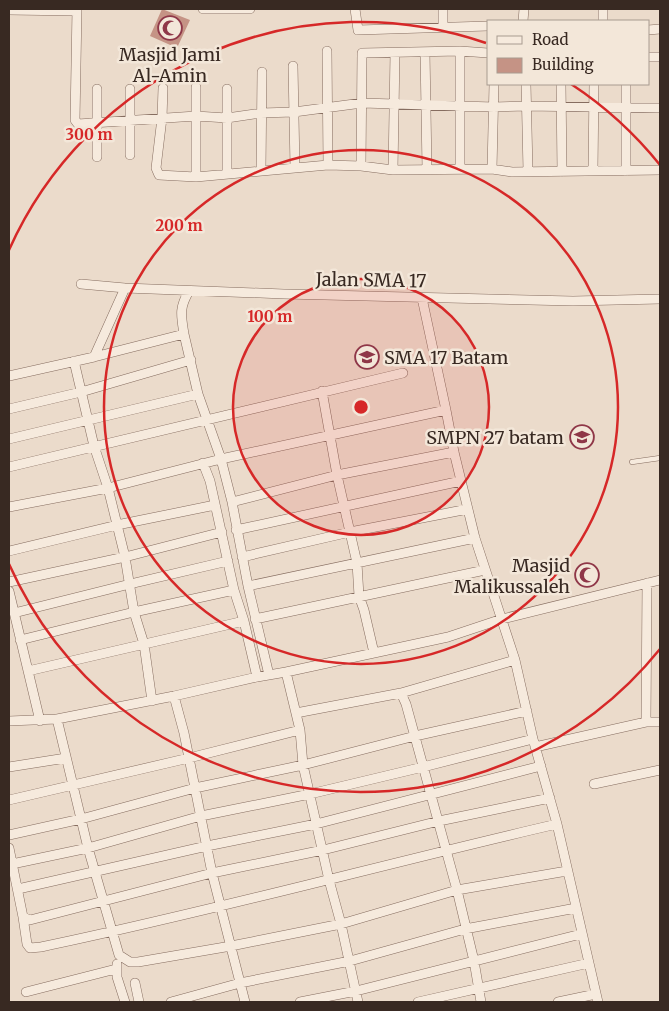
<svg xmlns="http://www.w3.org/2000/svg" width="669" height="1011" viewBox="0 0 669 1011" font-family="Merriweather,serif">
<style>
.building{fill:#c59385}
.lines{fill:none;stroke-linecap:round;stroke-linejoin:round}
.service-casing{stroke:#866d60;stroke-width:5.5}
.minor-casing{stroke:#866d60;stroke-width:10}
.service{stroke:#f6eadd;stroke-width:4.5}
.minor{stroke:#f6eadd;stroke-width:9}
.ring{fill:none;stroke:#d62828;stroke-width:2.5}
.labels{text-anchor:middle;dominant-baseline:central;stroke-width:5;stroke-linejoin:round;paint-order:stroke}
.poi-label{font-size:18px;fill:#382922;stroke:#f3e7d9;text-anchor:end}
.street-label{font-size:18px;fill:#382922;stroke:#f3e7d9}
.centre{fill:#d62828;stroke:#f3e7d9;stroke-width:2.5}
.ring-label{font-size:15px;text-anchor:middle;font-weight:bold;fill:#d62828;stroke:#f3e7d9;stroke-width:5;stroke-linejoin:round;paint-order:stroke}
</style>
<rect width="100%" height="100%" fill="#ebdbcb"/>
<path class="building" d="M162,9L190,20L177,48L150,36Z
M583,565L597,571L591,585L577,579Z"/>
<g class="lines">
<g class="service-casing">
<path id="service" d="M632,462L660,458"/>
</g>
<g class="minor-casing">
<path id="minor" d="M77,9L75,120L78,124L196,116L227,118L261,113L294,112L362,103L494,107L526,106L660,108
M203,9H250
M355,9L358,30L488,26
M443,9V27
M603,9V21
M9,10L76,11
M523,21L524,9
M648,30L660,29
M327,51L328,165
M460,51V169
M425,52L427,169
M488,53L460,51L362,53L361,166L393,170L492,169L512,172L660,170
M648,57H660
M293,66L295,168
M526,84L528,171
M561,84L562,172
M163,88L162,118L156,168L159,175L196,177L328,165L361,166
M97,89V157
M130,155V89
M492,169L494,84
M261,170L262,72
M393,170L395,53
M593,171L594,84
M626,171V84
M227,173V89
M196,177V87
M81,284L125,288L284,294L573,301L660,299
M422,298L446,410
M184,334C181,315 179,308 189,291
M94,357L125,288
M74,361L94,446L108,488L125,557L134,612L144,644L152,701
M9,376L94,357L184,334L198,394L221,459L232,502L248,586L269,675
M322,391L337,475L357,563L359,596L364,610L374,653
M9,409L81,392L191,360
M9,439L198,394
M203,463L210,481L234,590L244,621L257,677
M9,467L403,373
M232,502L337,475L454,452
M9,507L108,488L221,459L446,410L454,452L475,538L515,660L533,739L557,824L598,1002
M236,530L461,481
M9,551L117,525L215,505
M242,557L350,532L468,509
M9,582L125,557L222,532
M248,586L475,538
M9,591L40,721
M14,613L130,584L228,561
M255,619L485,570
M20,640L134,612L234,590
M28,671L244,621
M286,672L300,730L303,765L329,880L341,924L358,1002
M401,693L406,704L457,890L474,961L481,1002
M174,696L184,733L212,873L245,1002
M296,713L401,693L515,660
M57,719L88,848L119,955L130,962H138L231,946L341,924L457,890L567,871
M9,721L57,719L174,696L257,677L286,672L448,637L502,619L660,580
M646,722L647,583
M535,747L646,722H660
M9,767L66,758
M594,784L660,770
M9,800L189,758L300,730
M9,835L81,819L195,788L303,765L415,736L527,711
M9,848L23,917L30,920L212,873L323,850L439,821L550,798
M12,864L88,848L201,816L310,794L423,767L533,739
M18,889L207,846L316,824L541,766
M23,917L27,944L30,948L41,947C214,911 384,864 557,824
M117,964V977L125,1002
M135,983L139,1002
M26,992L116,969
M171,1002L240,983L350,961L465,929L576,908
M300,1002L356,991L581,934
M418,1002L589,963
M558,1002L596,994"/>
</g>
<use href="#service" class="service"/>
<use href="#minor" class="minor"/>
</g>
<circle cx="361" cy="407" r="128" fill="#d62828" fill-opacity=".12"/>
<g class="ring">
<circle cx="361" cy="407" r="128"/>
<circle cx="361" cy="407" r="257"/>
<path d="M660 649A385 385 0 0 1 9 564M9 250A385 385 0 0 1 486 43M571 84A385 385 0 0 1 660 165"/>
</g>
<defs>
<g id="mosque-ring" transform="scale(1.25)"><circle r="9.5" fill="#f3e7d9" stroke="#8f3748" stroke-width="1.5"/><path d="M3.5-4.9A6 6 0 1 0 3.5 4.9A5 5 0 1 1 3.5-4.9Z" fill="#8f3748"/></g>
<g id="school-ring" transform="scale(1.25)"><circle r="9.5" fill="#f3e7d9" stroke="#8f3748" stroke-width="1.5"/><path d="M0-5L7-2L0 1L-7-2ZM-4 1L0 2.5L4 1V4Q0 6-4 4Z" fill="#8f3748"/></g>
</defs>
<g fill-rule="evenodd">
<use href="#mosque-ring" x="170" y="28"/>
<use href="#school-ring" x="367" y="357"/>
<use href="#school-ring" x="582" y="437"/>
<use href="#mosque-ring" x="587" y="575"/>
</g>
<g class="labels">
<g class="poi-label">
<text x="170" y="54" text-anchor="middle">Masjid Jami<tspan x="170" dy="21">Al-Amin</tspan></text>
<text x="384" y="357" text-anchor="start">SMA 17 Batam</text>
<text x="564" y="437">SMPN 27 batam</text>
<text x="570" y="565">Masjid<tspan x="570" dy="21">Malikussaleh</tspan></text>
</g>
<g class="street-label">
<text transform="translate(371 280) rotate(1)">Jalan SMA 17</text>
</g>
</g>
<circle cx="361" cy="407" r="8" class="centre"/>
<g class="ring-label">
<text x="89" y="140">300 m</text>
<text x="179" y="231">200 m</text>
<text x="270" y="322">100 m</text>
</g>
<rect width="669" height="1011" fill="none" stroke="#382922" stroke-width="20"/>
<rect x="487" y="20" width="162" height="65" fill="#f3e7d9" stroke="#a89b90"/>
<rect x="497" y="36" width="25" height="8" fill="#f6eadd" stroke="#a89b90"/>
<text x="532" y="45" font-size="15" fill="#382922">Road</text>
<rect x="497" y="58" width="25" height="15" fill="#c59385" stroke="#a89b90"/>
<text x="532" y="70" font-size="15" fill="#382922">Building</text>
</svg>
